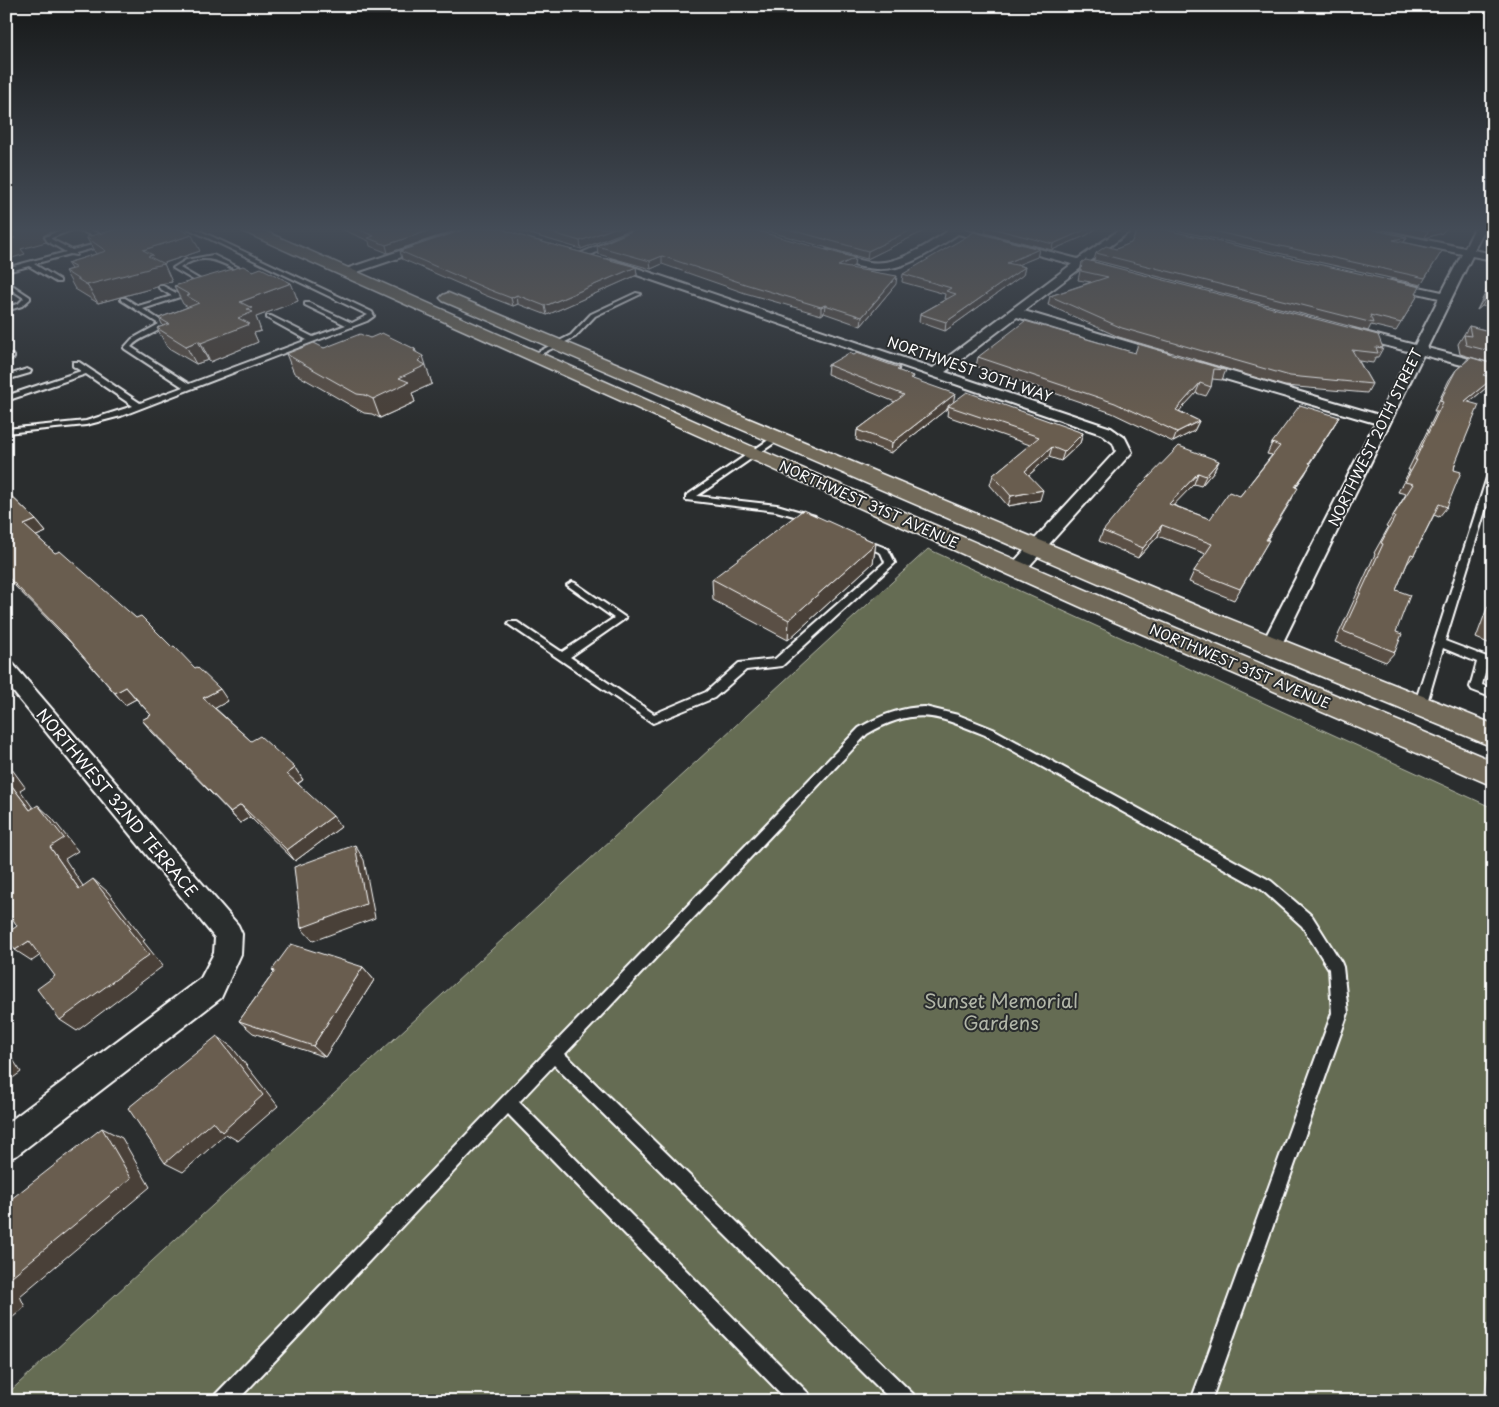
<svg xmlns="http://www.w3.org/2000/svg" width="1499" height="1407" viewBox="0 0 1499 1407" font-family="'Playpen Sans',sans-serif">
<style>
.green{fill:#656c52;stroke:#b2b6a8}
.lines{fill:none;stroke-linecap:round;stroke-linejoin:round}
.service-casing{stroke:#fff;stroke-width:4}
.minor-casing{stroke:#fff;stroke-width:4}
.primary-casing{stroke:#fff;stroke-width:3}
.service{fill:#2a2d2e;fill-rule:evenodd}
.minor{fill:#2a2d2e;fill-rule:evenodd}
.primary{fill:#726b5a;fill-rule:evenodd}
.wall{fill:#5a5045;stroke:#fff}
.shaded-wall{fill:#4a4138;stroke:#fff}
.building{fill:#695d50;stroke:#fff}
.labels{text-anchor:middle;dominant-baseline:central;stroke-width:4;stroke-linejoin:round;paint-order:stroke}
.far-street-label{font-size:14px;fill:#fff;stroke:#2a2d2e}
.street-label{font-size:16px;fill:#fff;stroke:#2a2d2e}
.near-park-label{font-size:19px;fill:#b2b6a8;stroke:#2a2d2e}
</style>
<rect width="100%" height="100%" fill="#2a2d2e"/>
<filter id="ink" filterUnits="userSpaceOnUse"><feTurbulence type="fractalNoise" baseFrequency=".02" numOctaves="2"/><feDisplacementMap in="SourceGraphic" scale="10" xChannelSelector="R" yChannelSelector="G"/><feConvolveMatrix kernelMatrix="1 2 1 2 8 2 1 2 1" color-interpolation-filters="sRGB"/></filter>
<g filter="url(#ink)">
<path class="green" d="M928,549L1493,808V1346L1483,1401H6V1395Z"/>
<g class="lines">
<g class="service-casing">
<path id="service" d="M82,228L95,232L111,241L108,244L76,253V255L70,254L34,264L60,280V282H56L29,266L6,272V268L66,252L47,241L45,237L65,228ZM72,230L84,232L105,242L72,250L51,239V238Z
M187,228H194L372,312L374,316L367,321L121,416L86,425L6,433V429L86,421L133,406L86,374L6,401V396L81,371L73,366V362H79L140,403L183,387L125,349L124,348L132,339L159,324L121,300V298H125L138,306L172,296L159,288V286H163L178,294L195,290V292L143,309L166,324C156,335 140,336 131,347L189,384L307,340L267,318V316H271L313,337L346,325L305,305V303H309L352,323L368,315Z
M213,255L250,273L245,274C221,263 205,250 180,268L209,285L210,286L207,288L173,268L186,260Z
M6,281L30,297V299L22,306L6,311V307L18,304L24,298L6,286Z
M636,293L641,294L595,316L575,337L535,357L530,356L571,335L591,314Z
M12,355L14,356V358L6,361V357Z
M27,369L31,371L30,373L6,380V376Z
M773,437L780,439L697,496L777,505L815,516V520L812,521L776,511L686,500V496Z
M1490,468H1493V485L1445,641L1487,657L1488,660L1482,685L1493,689V698L1472,690L1470,687L1477,662L1443,648L1426,706L1420,710L1414,706Z
M863,539L888,549L895,563L782,666L746,670L714,698L653,723L508,624L509,622H517L562,652L614,618L567,585L572,582L575,583L626,618L570,657L654,714L706,692L739,663L775,659L885,562L881,553L860,544L858,542Z
M925,707L958,715L993,729L1271,881L1312,916L1341,962L1343,967L1348,1013L1211,1401H1191L1332,1013L1329,969L1302,926L1261,889L985,735C936,715 916,706 867,734L565,1054L913,1394L916,1401H892L554,1065L519,1102L809,1394L812,1401H788L508,1114L237,1401H213L216,1394L859,728C879,716 902,707 925,707Z"/>
</g>
<g class="minor-casing">
<path id="minor" d="M468,228H483L482,230L351,274H343L341,272L343,270Z
M639,228H653L588,256L584,257L579,254Z
M942,228H966L965,230L1078,259L1122,228H1134L1089,262L1114,269L1116,271L1114,273L1110,274L1082,267L1024,311L1169,354L1171,357L1169,360H1159L1017,317L945,372L1111,428L1125,438L1132,452L1023,573L1017,575L1011,573L1008,569L1011,565L1116,451L1113,443L1101,434L605,264L603,262L605,260H613L933,368L1072,264L958,234C935,249 906,271 876,269C858,268 840,261 823,255L822,253L827,250C841,253 854,260 869,262C898,266 925,246 948,231Z
M1349,228H1369L1465,248L1475,228H1485L1474,250L1493,254V260L1472,256L1427,348L1493,365V373L1423,355L1281,646L1278,651L1271,653L1264,651L1261,646L1375,423L1191,369L1189,366L1196,362L1201,363L1379,415L1411,352L1349,336L1347,333L1353,329L1415,345L1439,298L1387,286L1385,284L1391,281L1442,292L1462,254L1354,231Z
M6,662L13,664L238,925L242,934L241,954L221,998L17,1155L6,1160V1124L201,978L214,953L215,938L6,683Z"/>
</g>
<g class="primary-casing">
<path id="primary" d="M240,228H258L760,450L1121,605L1493,761V786L1103,617L242,231Z
M448,293L1207,610L1493,724V747L1189,622L443,301L440,298L443,295Z"/>
</g>
<use href="#service" class="service"/>
<use href="#minor" class="minor"/>
<use href="#primary" class="primary"/>
</g>
<path class="wall" d="M339,228H462L388,253L370,246L369,241Z
M510,228H634L581,249Z
M756,228H930L867,259Z
M986,228H1097L1087,235L1052,250L985,233Z
M1167,228H1365L1407,237L1404,243L1442,251L1421,285Z
M1378,228H1446L1442,233L1425,238Z
M86,237L200,251L162,264H164L172,282L159,284L157,287L98,303L75,289L65,271L71,269L67,263L96,254Z
M531,239L636,267L637,275L547,315L518,304L513,306L487,296L402,259L400,251Z
M1131,243L1416,294L1418,295L1396,331L1371,325L1368,331L1094,260L1096,253L1116,249Z
M597,246L854,266L849,268L896,284L861,326L824,313L821,315L745,293L662,264L651,269L598,254Z
M1039,249L1037,257L1017,265L1025,267L1023,275L945,331L919,322L920,314L946,299H944L945,294L902,282L903,274Z
M1082,262L1383,348L1378,357H1376L1373,363L1359,361L1372,384L1367,393L1285,386L1119,337L1048,305L1050,296L1091,282L1078,280Z
M253,271L291,283L298,301L256,317L261,331L254,333L258,342L210,362L208,360L196,364L167,347L157,328L163,326L159,318L188,307L183,304L174,286Z
M1493,277V308L1482,306L1477,310Z
M1469,326L1493,332V360L1491,363L1460,354L1458,344Z
M370,338L415,349L416,352L429,375L432,384L412,393L415,402L380,418L372,414L364,413L294,373L286,354L324,348Z
M1135,353L1226,370L1222,380L1212,379L1211,387L1206,396L1196,393L1179,411L1199,421L1194,431L1173,442L1112,413L976,366L978,357Z
M1469,357L1493,364V369L1487,376L1493,378L1486,388L1469,402L1455,464L1447,507L1439,517L1434,515L1414,555L1407,564L1396,590L1395,652L1386,662L1335,642L1375,554L1374,553L1388,528L1386,527L1406,494L1398,492L1410,470H1408L1437,411H1434L1449,380L1456,370L1465,362Z
M828,365L900,368L899,371L913,376L912,379L954,402L1083,433L1080,443L1061,461L1049,457L1029,475L1040,500L1008,506L990,485L993,475L1030,445L947,416L948,408L891,453L856,440L857,430L895,402L827,374Z
M1339,417L1309,464L1305,474L1296,487L1292,499L1267,540H1269L1234,600L1189,582L1194,571L1206,554L1158,536L1138,558L1099,541L1103,531L1219,461L1214,471L1201,486L1194,484L1173,505L1210,519L1240,496L1272,455L1267,454L1272,443Z
M6,491L36,520L46,532L36,536L55,553L172,647L228,701L215,708L251,741L295,768L303,780L298,784L341,827L295,861L250,817L240,823L152,732L142,720L151,715L136,699L125,705L71,643L6,577Z
M876,543L873,563L788,640L713,600L712,579Z
M1493,602V645L1476,638L1487,608Z
M363,967L374,980L325,1057L253,1033L239,1021L274,972L272,970Z"/>
<path class="shaded-wall" d="M28,228H62L54,230L43,236L46,242L21,249L25,254L6,260V240L7,233Z
M437,228H462L388,253L386,245Z
M614,228H634L581,249L580,241Z
M915,228H930L867,259L868,251Z
M1089,228H1097L1087,235L1052,250L1053,244Z
M1440,228H1446L1442,233L1425,238L1428,231Z
M192,235L200,251L158,265L164,264L172,282L159,284L157,287L98,303L87,285L143,250Z
M1407,237L1403,243L1393,240Z
M1039,249L1037,257L1005,270L1007,263Z
M662,256V264L651,269L650,261Z
M855,258L854,266L837,274L838,266Z
M636,267L637,275L547,315L545,306Z
M1025,267L1023,275L945,331L946,322Z
M897,276L896,284L861,326L862,317Z
M291,283L298,301L256,317L261,331L254,333L258,342L210,362L201,343L238,318L240,302Z
M517,295L518,304L513,306L511,298Z
M1487,298L1482,306L1477,310L1482,302Z
M825,305L824,313L821,315V307Z
M198,341L208,360L196,364L186,346Z
M415,349L419,360L423,356L432,384L412,393L415,402L380,418L373,399L399,378L414,351Z
M1493,367V369L1489,374L1476,384L1483,375Z
M1493,378L1486,388L1458,411L1465,401Z
M1200,383L1196,393L1171,420L1176,410Z
M955,394L953,404L948,406V408L891,453L892,443Z
M1339,417L1333,427L1303,474L1309,463Z
M1199,421L1194,431L1173,442L1177,432Z
M1083,433L1080,443L1061,461L1064,452Z
M1052,447L1049,457L1022,481L1025,471Z
M1219,461L1214,471L1201,486L1206,476Z
M1311,464L1305,474L1289,497L1295,487Z
M1198,473L1194,484L1165,514L1169,504Z
M1043,490L1040,500L1008,506L1011,496Z
M36,520L46,532L34,537L24,525Z
M1162,525L1158,536L1138,558L1143,548Z
M876,543L873,563L788,640L789,620Z
M126,687L136,699L125,705L115,693Z
M220,689L228,701L212,710L203,698Z
M6,761L25,787L20,790L44,823L30,810L6,778Z
M295,768L303,780L295,785L287,774Z
M38,805L52,818L78,851L65,859L93,901L79,889L50,847Z
M241,805L250,817L240,823L230,812Z
M333,816L341,827L295,861L287,850Z
M355,845L364,860L375,918L313,941L301,928Z
M93,879L108,892L145,940L143,941L163,966L77,1031L60,1020L129,930Z
M29,941L45,952L32,961L15,950Z
M363,967L374,980L325,1057L313,1046Z
M217,1036L232,1047L278,1106L238,1141L226,1134L183,1172L165,1163Z
M6,1049L21,1072L6,1083Z
M102,1128L122,1138L150,1187L20,1296L25,1307L6,1323V1281Z"/>
<path class="building" d="M6,228H28L7,233L15,238L6,240Z
M122,228H178L192,235L143,250L153,255L148,256L164,264L150,267L148,269L87,285L65,271L76,268L67,263L106,251L86,237Z
M355,228H437L386,245L368,238L374,236Z
M469,228H499L531,239L636,267L545,306L517,295L511,298L485,288L400,251Z
M535,228H614L580,241Z
M639,228H747L855,258L838,266L897,276L862,317L825,305L821,307L745,284L662,256L650,261L597,246Z
M784,228H915L868,251Z
M991,228H1089L1053,244Z
M1139,228H1158L1420,287L1416,294L1418,295L1401,323L1370,315L1373,323L1096,253L1106,246L1116,249L1131,243Z
M1199,228H1365L1407,237L1393,240L1442,251L1425,278Z
M1413,228H1440L1428,231Z
M974,232L1039,249L1007,263L1025,267L946,322L920,314L956,294L946,291L951,288L903,274Z
M1086,260L1378,335L1383,348L1376,347L1378,353L1352,350L1372,384L1290,376L1122,328L1050,296L1108,277L1081,271L1082,262Z
M243,266L253,271L261,268L291,283L240,302L252,308L247,309L253,312L238,318L250,324L201,343L198,341L186,346L157,328L169,324L159,318L199,303L187,296L190,295L174,286Z
M1493,279V299L1487,298L1482,302Z
M1025,321L1135,353L1138,344L1226,370L1214,369L1211,387L1200,383L1176,410L1199,421L1177,432L1115,403L978,357Z
M1469,326L1493,332V352L1466,345L1464,335L1471,336Z
M382,333L415,349L414,351L423,356L418,361L426,365L399,378L409,382L373,399L365,395L357,394L286,354L314,343L324,348L360,334L370,338Z
M849,353L854,355L857,353L900,368L897,370L913,376L910,378L955,394L892,443L857,430L904,395L828,365Z
M1469,357L1493,364V367L1483,375L1493,378L1465,401L1479,405L1455,464L1454,470L1461,472L1447,507L1439,504L1414,555L1411,554L1396,590L1410,595L1396,632L1402,634L1395,652L1343,631L1383,544L1381,543L1395,517L1393,516L1413,484L1405,482L1417,460H1415L1443,402L1440,401L1456,370L1469,359Z
M967,392L1083,433L1064,452L1052,447L1025,471L1043,490L1011,496L993,475L1039,437L948,406Z
M1300,405L1339,417L1309,463L1311,464L1295,487L1298,488L1266,540H1269L1240,589L1194,571L1212,544L1162,525L1143,548L1103,531L1143,483L1179,446L1219,461L1206,476L1198,473L1169,504L1210,519L1229,492L1240,496L1280,446L1272,443Z
M6,491L36,520L24,525L55,553L60,551L136,618L141,616L172,647L174,646L195,668L197,667L220,689L203,698L251,741L260,736L295,768L287,774L333,816L287,850L241,805L230,812L142,720L151,715L126,687L115,693L61,631L6,575Z
M803,510L876,543L789,620L712,579Z
M6,767L11,773L6,776Z
M6,778L30,810L38,805L64,838L50,847L79,889L93,879L131,928L129,930L149,955L60,1020L37,989L55,976L29,941L15,950L6,936V934L17,926L6,908V906L11,903L6,897Z
M355,845L366,904L301,928L294,867Z
M291,944L363,967L313,1046L239,1021L275,971L272,970Z
M217,1036L263,1095L222,1132L213,1121L165,1163L128,1108Z
M102,1128L131,1178L6,1281V1203Z"/>
</g>
<linearGradient id="sky" x2="0" y2="1"><stop stop-color="#171919"/><stop offset="0.54" stop-color="#444c57"/><stop offset="1" stop-color="#444c57" stop-opacity="0"/></linearGradient>
<rect width="1499" height="425" fill="url(#sky)"/>
<g class="labels">
<g class="far-street-label">
<text transform="translate(970 369) rotate(19)">NORTHWEST 30TH WAY</text>
<text transform="translate(1375 437) rotate(-64)">NORTHWEST 20TH STREET</text>
<text transform="translate(869 504) rotate(24)">NORTHWEST 31ST AVENUE</text>
<text transform="translate(1240 666) rotate(23)">NORTHWEST 31ST AVENUE</text>
</g>
<g class="street-label">
<text transform="translate(118 802) rotate(50)">NORTHWEST 32ND TERRACE</text>
</g>
<g class="near-park-label">
<text x="1001" y="1000">Sunset Memorial<tspan x="1001" dy="22">Gardens</tspan></text>
</g>
</g>
<rect width="1499" height="1407" fill="none" stroke="#2a2d2e" stroke-width="25"/>
<rect x="12" y="12" width="1474" height="1382" fill="none" stroke="#fff" stroke-width="2" filter="url(#ink)"/>
</svg>
